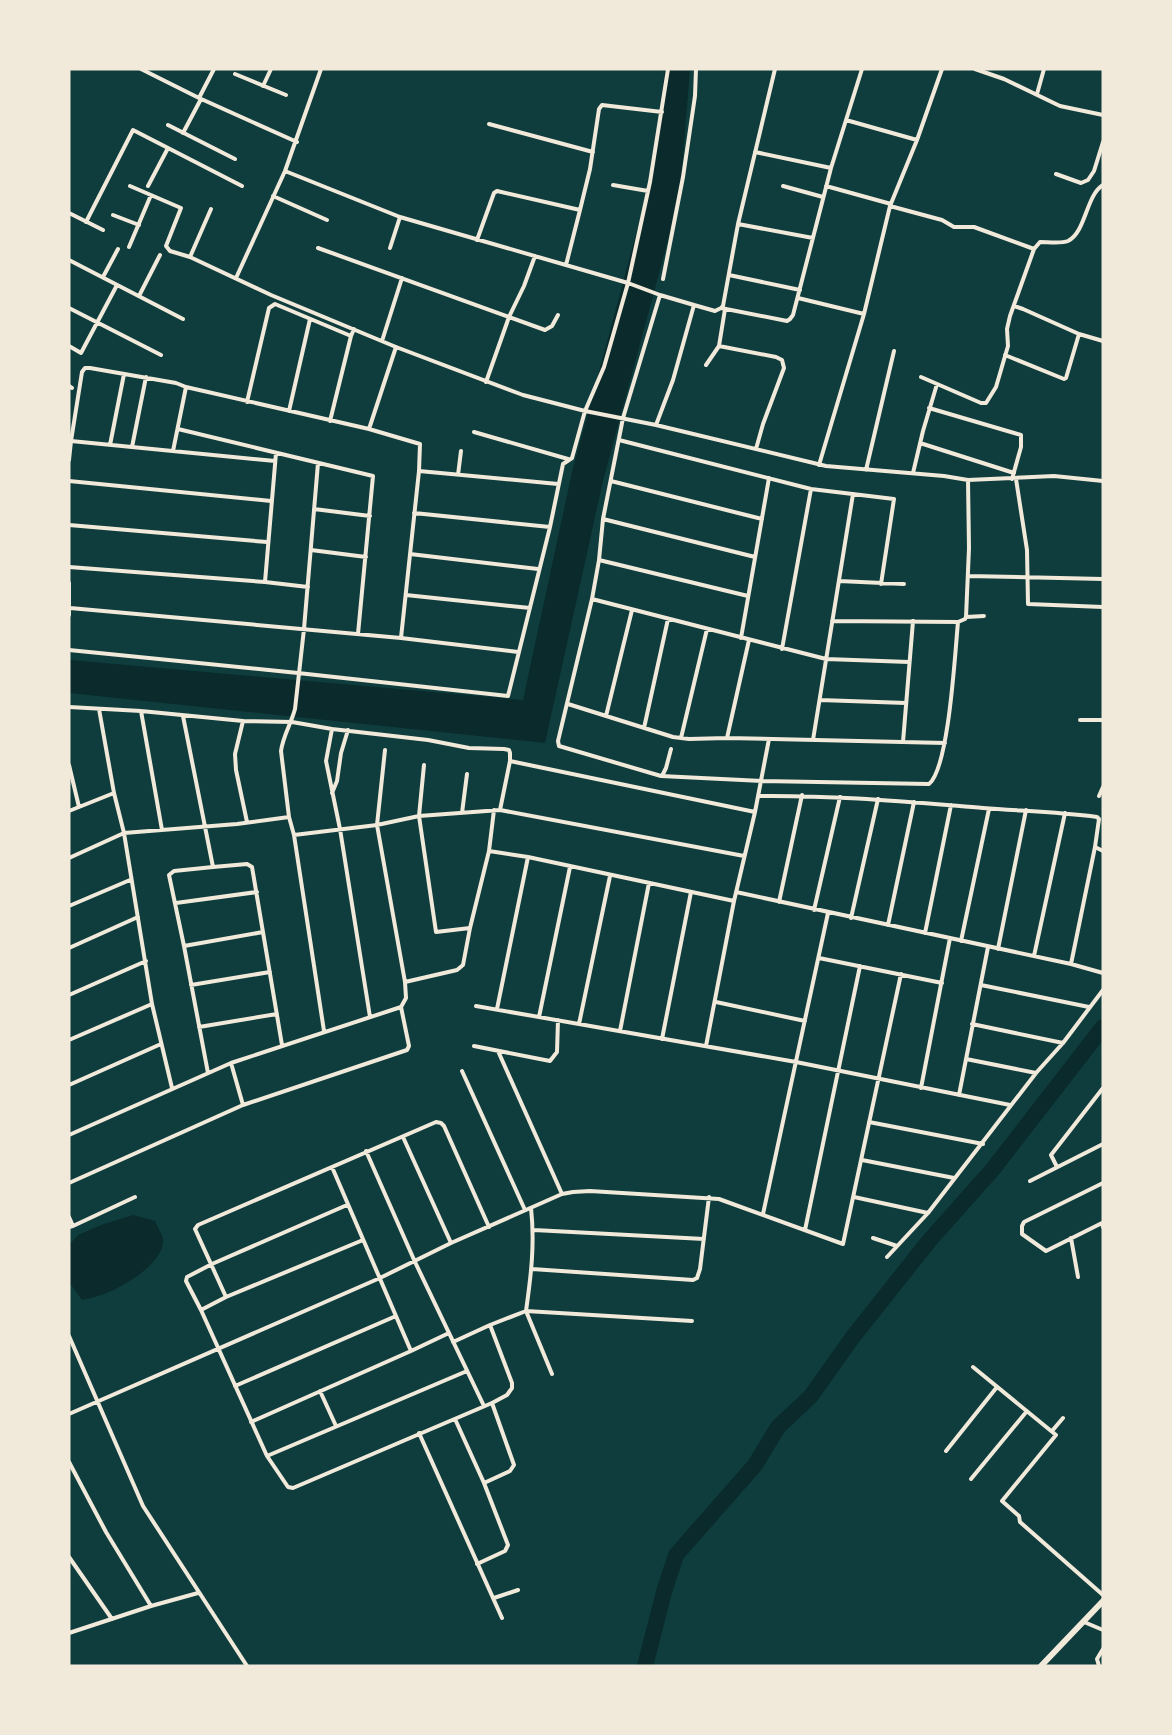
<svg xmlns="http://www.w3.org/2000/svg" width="1172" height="1735" viewBox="0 0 1172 1735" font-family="'Sofia Sans Condensed',sans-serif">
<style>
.water{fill:#0a2a2b}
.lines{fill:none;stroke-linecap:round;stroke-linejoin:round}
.river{stroke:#0a2a2b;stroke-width:16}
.minor{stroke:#f1e9da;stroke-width:4}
.primary{stroke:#f1e9da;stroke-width:6}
</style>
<rect width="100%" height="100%" fill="#0f3d3e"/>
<path class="water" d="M665,69H690L680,196L603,481L545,743L69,693L70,660L523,700L572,472L650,182Z
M133,1215L155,1221C157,1227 162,1233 163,1239C166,1261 126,1285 109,1292C100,1296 91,1298 82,1300L69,1282V1245L78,1235L101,1225Z"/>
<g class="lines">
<path class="river" d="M645,1666L664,1592L676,1555L755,1465L778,1427L811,1396L852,1338L929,1241L993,1169L1103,1027"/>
<path class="minor" d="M141,69L199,98L297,142
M975,69L1004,79L1060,106L1103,115
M235,74L286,95
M263,86L271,69
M1037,94L1044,69
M199,98L214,69
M846,120L917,140
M489,124L593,152
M168,125L235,159
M183,133L201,99
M755,152L831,168
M285,171L400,217L628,283L660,295L694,305
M1056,174L1081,183L1088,180L1094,171L1103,142
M613,185L648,191
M130,186L181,208L166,246L170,251L190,257L271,295L396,347L523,395L585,411L656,425L826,466L944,476L968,480L1054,476L1103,481
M148,186L168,148
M783,186L823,197
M826,186L891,204
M273,196L327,220
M890,206L942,220L954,227H974L1034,249L1010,316L1007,329L1008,346L996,387L986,403H981L921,377
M69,213L103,230
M113,215L139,225
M86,222L133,130L242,186
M738,224L813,238
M477,240L494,193L497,191L580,210L590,169L599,109L602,105L662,112
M129,247L151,195
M318,248L545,330L552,326L558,315
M390,248L400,217
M1034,249L1040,242C1048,242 1061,244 1068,241C1086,232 1086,195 1103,185
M190,257L211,209
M69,260L183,319
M566,265L580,210
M729,275L800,290
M103,277L118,249
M236,278L285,171L321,69
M663,279L683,177L695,96L696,69
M660,295L623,418L603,519L599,560L592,599L558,741L559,746L661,776L762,781L929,784C949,768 955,652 958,622
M139,296L160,255
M798,298L864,314
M1014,306L1023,309L1079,334L1103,341
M69,308L161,355
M721,308L787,321L790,319L793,315L831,168L862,69
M382,341L402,278
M69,346L81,353L117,285
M719,346L725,309
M1005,355L1064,379L1066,378L1079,334
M706,365L719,346L776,357L782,360L784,368L763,424L756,449
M486,382L509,317L524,286L535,256
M69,386L72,388
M247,402L269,308L275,304L351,336
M929,408L1021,435V447L1012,479
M289,411L310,319
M330,421L351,336L354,329
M656,425L673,380L694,305L715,311L721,308L723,306L738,224L775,69
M178,429L373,476L358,634
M369,429L396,347
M474,432L568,459
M619,440L811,489L894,499L881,584
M71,441L275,461
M920,443L1014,473
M110,445L124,374
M132,447L146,377
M173,451L186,387L369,429L420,444L419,471L401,638
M69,460L71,441L82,372L85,368H90L176,383L186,387
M318,463L304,629L295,709C291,724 283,736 281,751L289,817L294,835L324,1031
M819,465L864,314L890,206L917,140L942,69
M866,470L894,351
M419,471L558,484
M913,473L923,431L937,384
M458,475L461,451
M1016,479L1027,550L1028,604L1103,607
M69,481L271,501
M611,481L762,519
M314,509L370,516
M414,513L550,527
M603,519L755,557
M69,525L267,542
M311,550L366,557
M410,554L538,569
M599,560L748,596
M69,567L265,582L308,587
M968,576L1103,579
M839,581L904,584
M265,582L276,453
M69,583V615
M406,595L530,608
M592,599L826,659L909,662
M70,608L401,638L518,652
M966,617L969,548L968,480
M832,621L958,622
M958,622L965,619L966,617L984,616
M741,638L769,478
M782,649L811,489
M69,650L298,673L508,696L550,527L563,464L572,458L585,411L604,367L628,283L650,182L668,69
M820,700L906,703
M568,704L673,737L689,739L727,738L945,743
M69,707L141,711L243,721L292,722L332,729L428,740L469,748L504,749L509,750L510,753V761L500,810
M99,709L114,793L124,833L152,1004L172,1088
M141,711L162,830
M183,716L213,867L174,871L169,875L184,946L208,1073
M606,716L632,610
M1080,720H1103
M243,721L235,754L236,770L247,822
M644,728L668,619
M332,729L326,761L340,829L370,1017
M681,738L707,629
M727,738L749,640
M813,740L853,494
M903,742L913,621
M510,761L755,812
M69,765L79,807
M424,765L419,816L436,932L470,928
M662,776L666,768L671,749
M332,793L337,781L341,753L348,730
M758,796C834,795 908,802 983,808C1021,811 1059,812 1097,817L1099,819L1095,847L1071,964
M1099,796L1103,787
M494,810L489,851L528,857L734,901
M69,811L114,793
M462,813L467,774
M294,835L377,825L419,816L500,810L744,856
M1095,847L1103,851
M69,858L124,833L237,824L289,817
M213,867L247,864L252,867L282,1045
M736,892L1071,964L1103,973
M779,902L802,795
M176,903L257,892
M69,906L130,880
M814,910L840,797
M851,918L878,799
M888,925L914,802
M925,933L951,805
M961,941L989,809
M184,946L263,932
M69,948L138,917
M998,949L1026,810
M1034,956L1065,813
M819,958L942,983
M405,982L457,970L463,965L470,928L489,851
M191,985L270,972
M981,985L1089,1007
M69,995L146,961
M716,1002L805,1021
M476,1006L796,1062L1010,1105
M497,1009L528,857
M539,1017L570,867
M579,1024L610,876
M972,1024L1063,1043
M199,1027L277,1014
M620,1031L649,883
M662,1039L691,892
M69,1040L152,1004
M474,1046L550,1061L557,1052L558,1020
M706,1046L734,901L755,812L769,739
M498,1051L562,1194
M966,1059L1036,1073
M231,1063L243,1105
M462,1071L525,1210
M69,1085L161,1044
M921,1088L950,938
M959,1095L988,947
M869,1122L983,1144
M69,1135L231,1063L401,1007L406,998L405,982L377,825L385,750
M403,1137L451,1243
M366,1151L415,1262L484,1406
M862,1160L954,1178
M332,1167L411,1351
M1057,1167L1051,1155L1103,1088
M1030,1181L1103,1144
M69,1183L243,1105L407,1050L409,1046L401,1007
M1103,1183L1024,1222L1022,1226V1234L1046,1251L1102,1223L1103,1227
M854,1197L928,1213
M531,1208C535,1243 531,1276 526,1311L692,1321
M763,1214L828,913
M69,1217L73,1226L69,1227
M73,1226L135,1197
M534,1230L704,1239
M805,1230L860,966
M873,1238L897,1246
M1071,1238L1078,1277
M363,1240L226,1297L201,1310L267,1456L288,1487L293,1488L492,1403L507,1395L512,1388V1383L490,1325
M887,1257L928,1213L1036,1073L1063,1043L1103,990
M532,1269L693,1280L697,1278L700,1269L709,1197
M226,1297L195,1229L198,1225L436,1122L441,1123L444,1126L489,1227
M201,1310L186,1281L187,1277L212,1264L347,1205
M69,1336L143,1506L247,1666
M453,1342L490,1325L526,1311L552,1374
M973,1367L1056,1435L1002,1501L1019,1516L1020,1522L1103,1595
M235,1386L396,1316
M320,1391L336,1426
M69,1414L380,1278L451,1243L562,1194L573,1192L590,1191L719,1199L843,1244L901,974
M455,1419L484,1483L508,1545L505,1551L477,1564
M251,1422L411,1351L449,1333
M1052,1431L1063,1418
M419,1433L502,1618
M946,1451L997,1387
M267,1456L467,1371
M69,1462L106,1532L151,1606
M971,1479L1027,1411
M484,1483L510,1471L514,1465L492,1403
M69,1557L112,1619
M494,1598L518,1590
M1084,1622L1103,1630
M69,1633L151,1606L198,1593
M1099,1666L1097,1659L1103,1649"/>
<path class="primary" d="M1041,1666L1103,1601"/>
</g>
<rect width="1172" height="1735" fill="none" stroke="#f1e9da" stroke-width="141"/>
</svg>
